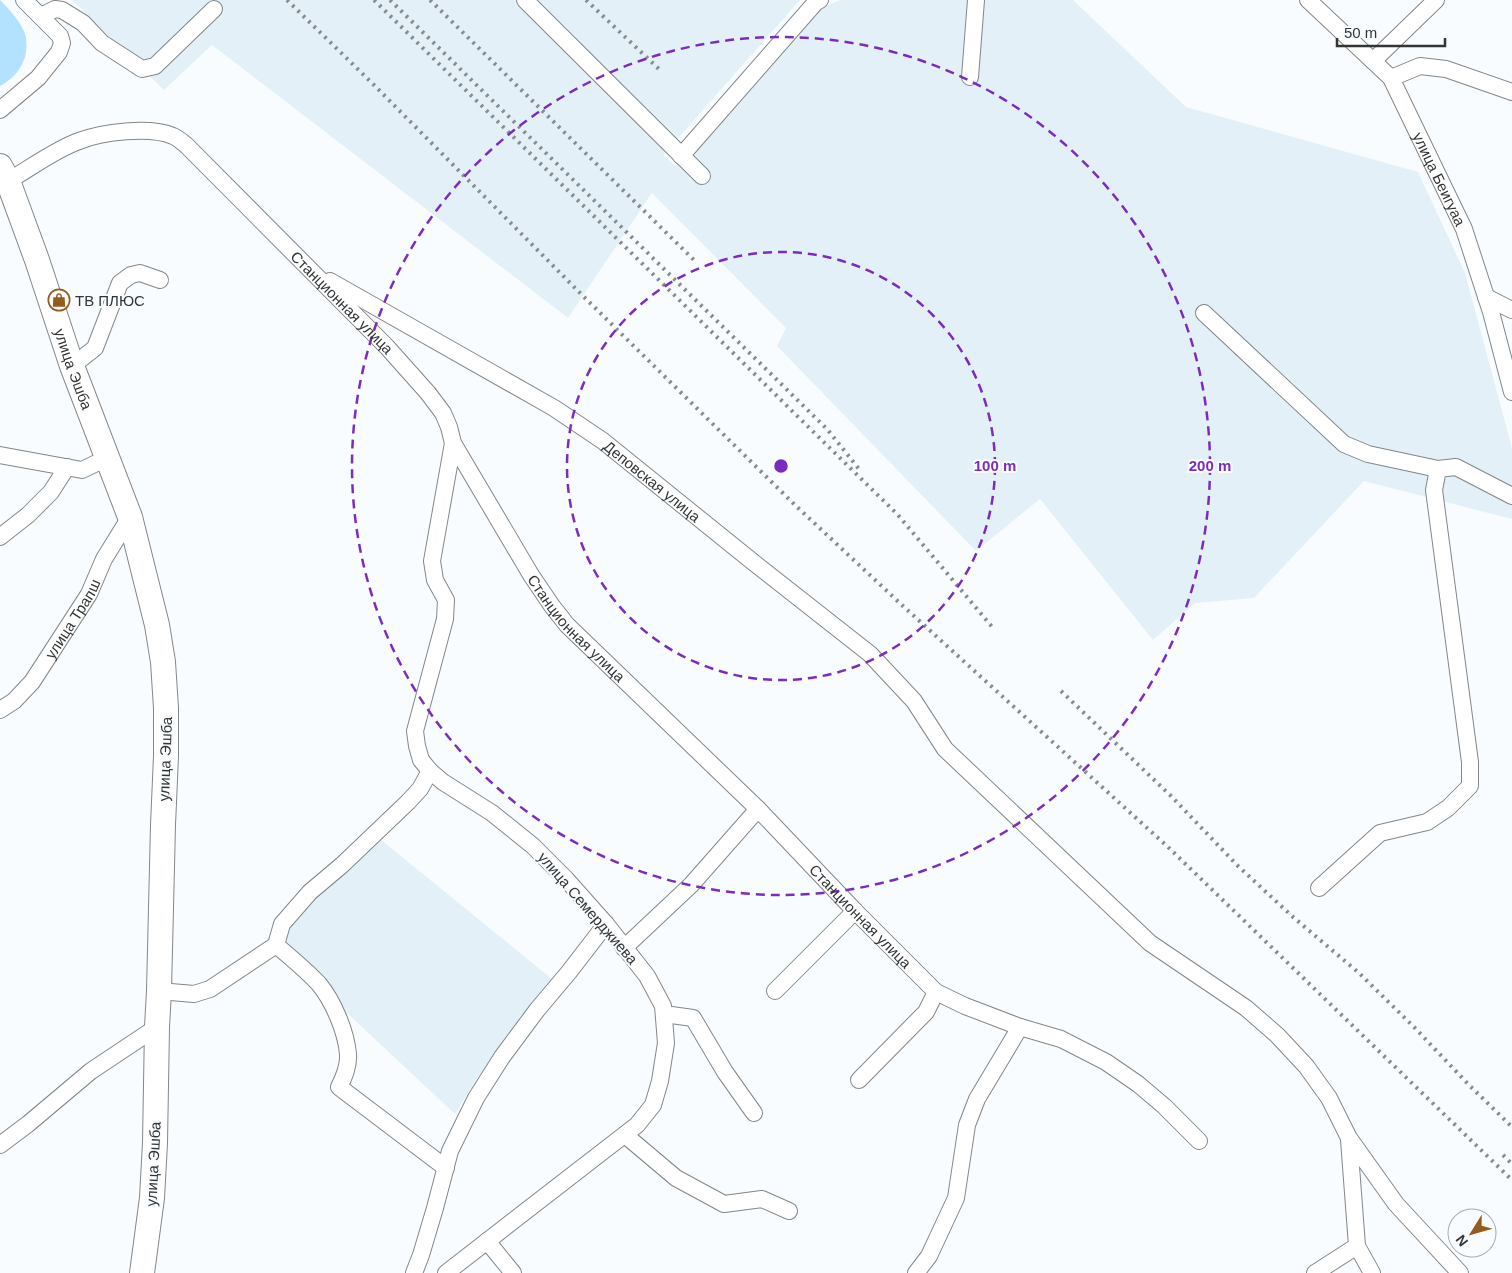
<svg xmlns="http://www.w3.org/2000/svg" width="1512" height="1273" viewBox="0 0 1512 1273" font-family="Arial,sans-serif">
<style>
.built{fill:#e4f0f8}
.green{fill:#b2e2ff}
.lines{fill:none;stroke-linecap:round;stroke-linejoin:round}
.minor-casing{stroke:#828789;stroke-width:18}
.highway-casing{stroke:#828789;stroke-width:26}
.minor{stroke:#fff;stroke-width:16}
.highway{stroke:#fff;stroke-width:24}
.rail{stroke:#888b8c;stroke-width:4;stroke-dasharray:2.5 5;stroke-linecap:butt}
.ring{fill:none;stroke:#7b2cbf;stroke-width:2.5;stroke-dasharray:9 6}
.labels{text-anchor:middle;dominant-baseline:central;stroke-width:4;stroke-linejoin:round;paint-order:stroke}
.street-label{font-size:15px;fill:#323435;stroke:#f8fcfe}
.poi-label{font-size:15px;fill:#323435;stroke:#f8fcfe;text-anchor:start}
.centre{fill:#7b2cbf;stroke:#f8fcfe;stroke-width:2.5}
.ring-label{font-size:15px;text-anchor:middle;font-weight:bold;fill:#7b2cbf;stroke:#f8fcfe;stroke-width:4;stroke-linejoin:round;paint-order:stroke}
</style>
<rect width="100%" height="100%" fill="#f8fcfe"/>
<path class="built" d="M72,0H800L663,155L676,166L821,8L840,0H1073L1186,107L1418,172L1465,273L1512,448V519L1364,481L1254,598L1195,603L1153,640L1040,499L976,551L777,346L786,328L652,193L568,318L212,45L164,90Z
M375,835L552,979L475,1081L455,1114L271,942Z"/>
<path class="green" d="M0,0C9,9 21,22 25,34C31,56 19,76 0,86Z"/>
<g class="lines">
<g class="minor-casing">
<g id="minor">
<path d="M525,0L702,176"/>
<path id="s1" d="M1308,0L1391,78L1464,229L1491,312L1512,392"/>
<path d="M41,16L55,9L62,10L83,23L102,43L142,69L155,66L214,9"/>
<path d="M1373,61L1436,0"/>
<path d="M970,77L976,0"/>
<path d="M1391,78L1420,66L1446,69L1512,92"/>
<path d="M0,110L38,78L59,52L62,43L60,36L24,0"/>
<path d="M681,156L816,2L820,0"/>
<path id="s2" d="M8,181C31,168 54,150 79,141C102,132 150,126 173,136C178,138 182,142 186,145L387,347L428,393L443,413L449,427L453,443L531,575L552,606L567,625L758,809L855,911L936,992L965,1006L1020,1027L1061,1039L1106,1062L1138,1084L1164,1106L1199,1141"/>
<path id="s3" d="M330,281L554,408L603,441L753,562L870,654L914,701L945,749L1150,943L1246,1008L1277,1035L1306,1066L1329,1098L1349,1138L1396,1204L1460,1273"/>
<path d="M1486,297L1512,310"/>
<path d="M1204,313L1344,444L1368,454L1438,469"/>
<path d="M72,366L95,348L120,283L131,275L140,273L160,280"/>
<path d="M0,455L82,470L107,458"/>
<path d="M0,537L28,515L51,492L67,467"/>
<path id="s4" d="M0,710L14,701L32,682L89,594L104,559L130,517"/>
<path d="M1319,888L1380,833L1427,822L1448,808L1470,786V762L1434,490L1438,469L1456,467L1512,496"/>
<path d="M276,945C290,957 306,970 319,984C333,1001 346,1031 348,1054C349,1066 344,1077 339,1087L446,1168"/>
<path d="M624,948L691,885L758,809"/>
<path d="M159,991L194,994L210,989L276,945L282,924L310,892L342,865L408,802L420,789L430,771"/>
<path d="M775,991L855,911"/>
<path d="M664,1014L693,1018L725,1072L754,1113"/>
<path d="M859,1080L926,1012L936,992"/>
<path d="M625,1135L676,1178L724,1204L762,1199L789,1211"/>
<path d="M1349,1140L1357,1246L1372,1273"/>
<path d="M0,1145L28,1124L91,1071L157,1027"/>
<path d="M487,1241L513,1273"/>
<path d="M414,1273L421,1255L435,1208L450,1151L476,1098L502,1057L537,1010L569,972L606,924"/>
<path d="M446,1273L637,1125L653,1105L660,1081L666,1043L663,1006L647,976L606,924L566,879L533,846L492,813L443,782L430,771L421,760L417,746L415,731L445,619L446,600L435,580L432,561L453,443"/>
<path d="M916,1273L929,1256L956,1198L967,1125L977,1099L1020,1027"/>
<path d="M1315,1273L1357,1246"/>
</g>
</g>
<g class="highway-casing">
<g id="highway">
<path id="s5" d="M0,166L8,181L37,260L72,366L130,517L157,625L163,662L166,708V756L163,825L159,991L157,1027L155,1143L152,1198L142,1273"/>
</g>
</g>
<use href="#minor" class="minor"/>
<use href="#highway" class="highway"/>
<path class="rail" d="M287,0L373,84L582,295L796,506L903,606L1168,847L1512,1180
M374,0L898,515L993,628
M390,0L827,429L859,469
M430,0L696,262
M586,0L660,70
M1061,691L1171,796L1238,866L1293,917L1359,973L1414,1027L1468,1084L1512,1127
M1503,1155L1512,1164"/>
</g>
<g class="ring">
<circle cx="781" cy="466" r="214"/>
<circle cx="781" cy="466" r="429"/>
</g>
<defs>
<g id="shop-ring" transform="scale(1.125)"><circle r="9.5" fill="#f8fcfe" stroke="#965b1b" stroke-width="1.5"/><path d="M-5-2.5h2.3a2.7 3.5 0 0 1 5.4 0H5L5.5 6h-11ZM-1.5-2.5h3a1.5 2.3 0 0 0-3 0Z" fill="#965b1b"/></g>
</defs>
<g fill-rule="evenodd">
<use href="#shop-ring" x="59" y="300"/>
</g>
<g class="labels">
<g class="street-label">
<text stroke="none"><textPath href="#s1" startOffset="226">улица Беигуаа</textPath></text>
<text stroke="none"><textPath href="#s2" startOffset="415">Станционная улица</textPath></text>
<text stroke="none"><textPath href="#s5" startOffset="216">улица Эшба</textPath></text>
<text stroke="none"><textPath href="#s3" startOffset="380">Деповская улица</textPath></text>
<text stroke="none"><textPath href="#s4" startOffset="118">улица Трапш</textPath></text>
<text stroke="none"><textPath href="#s2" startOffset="820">Станционная улица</textPath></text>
<text transform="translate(165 759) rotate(-88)">улица Эшба</text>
<text transform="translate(588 908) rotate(49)">улица Семерджиева</text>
<text stroke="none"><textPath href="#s2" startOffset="1225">Станционная улица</textPath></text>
<text transform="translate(153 1164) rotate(-87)">улица Эшба</text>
</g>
<g class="poi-label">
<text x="75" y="300">ТВ ПЛЮС</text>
</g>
</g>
<circle cx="781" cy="466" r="8" class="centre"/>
<g class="ring-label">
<text x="995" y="471">100 m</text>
<text x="1210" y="471">200 m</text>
</g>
<g transform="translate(1472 1233) rotate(233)"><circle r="24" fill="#f8fcfe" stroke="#a9acae"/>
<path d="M0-4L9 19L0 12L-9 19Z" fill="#965b1b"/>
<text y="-8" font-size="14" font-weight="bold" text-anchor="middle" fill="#323435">N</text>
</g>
<path d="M1337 38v8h108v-8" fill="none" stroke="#323435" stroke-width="2.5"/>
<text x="1344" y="38" font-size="15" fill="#323435" stroke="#f8fcfe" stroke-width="4" paint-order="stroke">50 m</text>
</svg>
